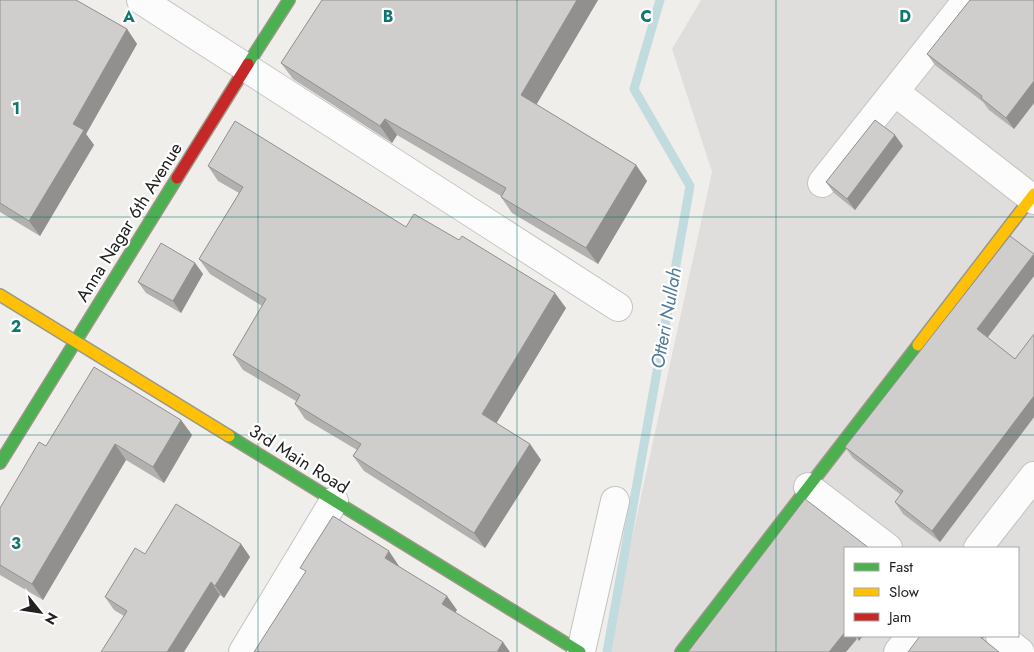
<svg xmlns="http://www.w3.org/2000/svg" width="1034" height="652" viewBox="0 0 1034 652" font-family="Jost,sans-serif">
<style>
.residential{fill:#dfdedc;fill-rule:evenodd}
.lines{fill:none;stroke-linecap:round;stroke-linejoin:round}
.stream{stroke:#c2dbde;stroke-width:9}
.street-casing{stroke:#c3c3c1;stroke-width:30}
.fast-casing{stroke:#999885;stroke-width:14}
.slow-casing{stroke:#999885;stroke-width:14}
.jam-casing{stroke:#999885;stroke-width:14}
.street{stroke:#fdfcfc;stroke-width:28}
.fast{stroke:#4caf50;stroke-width:11}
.slow{stroke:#ffc107;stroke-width:11}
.jam{stroke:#c62828;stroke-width:11}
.wall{fill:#b3b1af}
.shaded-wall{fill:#92908f}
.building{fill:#d0cecc;stroke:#92908f}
.grid{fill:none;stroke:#0f766e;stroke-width:1;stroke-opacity:0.55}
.labels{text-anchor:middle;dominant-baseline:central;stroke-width:4.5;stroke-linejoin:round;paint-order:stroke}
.street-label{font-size:18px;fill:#222;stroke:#fff}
.water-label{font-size:19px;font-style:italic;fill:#507b99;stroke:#fff}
.grid-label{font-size:16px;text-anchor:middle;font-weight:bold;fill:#0f766e;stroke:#fff;stroke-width:4.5;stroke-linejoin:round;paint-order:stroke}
</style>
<rect width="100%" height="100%" fill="#f0eeeb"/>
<path class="residential" d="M701,0H1034V652H607L712,172L672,49ZM845,548H1018V636H845Z"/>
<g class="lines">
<path class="stream" d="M607,652L690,186L634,89L660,0"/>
<g class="street-casing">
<path id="street" d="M141,0L618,307
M895,92L1034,200
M822,183L967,0
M808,487L888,548
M978,548L1034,476
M1000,636L1020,652
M581,651L615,501
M243,652L334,501
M898,652L911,636"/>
</g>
<g class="fast-casing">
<path id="fast" d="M248,64L289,0
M229,436L580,652
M0,463L177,178
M681,652L918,345"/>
</g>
<g class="slow-casing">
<path id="slow" d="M0,295L229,436
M918,345L1034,194"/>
</g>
<g class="jam-casing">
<path id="jam" d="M177,178L248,64"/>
</g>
<use href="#street" class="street"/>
<use href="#fast" class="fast"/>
<use href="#slow" class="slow"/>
<use href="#jam" class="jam"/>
</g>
<path class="wall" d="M0,0H77L78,2L127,29L137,44L86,134L94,145L40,236L0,212Z
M322,0H598L536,105L636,165L647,181L598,264L512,213L501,197V196L397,135L392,143L293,79L281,63Z
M1034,0V103L1014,129L989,110L983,102L935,65L927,54Z
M903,146L855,210L834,193L826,182Z
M208,166L406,227L566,308L496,423L530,444L541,460L485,548L364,471L353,456L357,450L305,419L295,404L296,401L243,370L233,355L262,306L210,274L199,259L239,193L218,181Z
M1034,255V276L987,337L1015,359L1034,334V417L940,542L903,514L895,502L901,495L853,458L845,447Z
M195,263L203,274L181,313L146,293L138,282Z
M181,420L192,435L164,483L126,460L43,600L0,575V508L46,446Z
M241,544L250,557L224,598L220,595L124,616L114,610L105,597L145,554Z"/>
<path class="shaded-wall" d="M577,0H598L532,112L521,95Z
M127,29L137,44L86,134L94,145L40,236L29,221L73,124Z
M1034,81V103L1014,129L1006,118Z
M385,119L397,135L392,143L380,126Z
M895,135L903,146L855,210L847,199Z
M636,165L647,181L598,264L586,248Z
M1034,254V276L985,341L977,329Z
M195,263L203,274L181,313L173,301Z
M555,293L566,308L493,429L482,414Z
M1034,396V417L940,542L932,531Z
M181,420L192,435L164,483L153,467Z
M115,444L126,460L43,600L32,584Z
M530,444L541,460L485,548L474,533Z
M241,544L250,557L224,598L215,586Z
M389,551L399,566L395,572L385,558Z
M211,582L220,595L184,652H167Z
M447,596L457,610L452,618L442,604Z
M845,632V636H855L857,639L846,652H829Z
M856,636H863L859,641Z
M976,636H985L980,642Z
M503,642L510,652H497Z"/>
<path class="building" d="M0,0H76L127,29L73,124L84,130L29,221L0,203Z
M322,0H577L521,95L636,165L586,248L501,197L506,188L385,119L380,126L281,63Z
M970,0H1034V81L1006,118L981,98L982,96L927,54Z
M875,120L895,135L847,199L826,182Z
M235,121L406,227L414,214L459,240L462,236L555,293L482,414L530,444L474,533L353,456L361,444L295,404L300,395L233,355L266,299L199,259L243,187L208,166Z
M1010,236L1034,254L977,329L1015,359L1034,334V396L932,531L895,502L903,491L845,447Z
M161,243L195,263L173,301L138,282Z
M94,367L181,420L153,467L115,444L32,584L0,565V508L39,442L46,446Z
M805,499L869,548H845V632L829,652H688Z
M176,504L241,544L215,586L211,582L167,652H101L127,611L105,597L135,548L145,554Z
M333,516L389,551L385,558L447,596L442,604L503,642L497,652H254L306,571L300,568Z
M920,636H979L999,652H908Z"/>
<path class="grid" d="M258,0V652M517,0V652M776,0V652M0,217H1034M0,435H1034"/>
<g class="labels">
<g class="street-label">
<text transform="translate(129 222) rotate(-58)">Anna Nagar 6th Avenue</text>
<text transform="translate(299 459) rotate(32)">3rd Main Road</text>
</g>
<g class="water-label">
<text transform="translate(666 318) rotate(-80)">Otteri Nullah</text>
</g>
</g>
<g class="grid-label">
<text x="129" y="22">A</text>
<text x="388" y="22">B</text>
<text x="646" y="22">C</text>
<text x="905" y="22">D</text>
<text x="16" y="114">1</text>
<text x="16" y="332">2</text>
<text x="16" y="549">3</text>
</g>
<rect x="844" y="547" width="175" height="90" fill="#ffffff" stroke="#a7a7a7"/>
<rect x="854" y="563" width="25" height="8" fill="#4caf50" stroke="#a7a7a7"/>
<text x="889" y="572" font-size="15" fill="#222222">Fast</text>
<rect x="854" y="588" width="25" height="8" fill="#ffc107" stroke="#a7a7a7"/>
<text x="889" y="597" font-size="15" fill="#222222">Slow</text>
<rect x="854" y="613" width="25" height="8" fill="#c62828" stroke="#a7a7a7"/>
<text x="889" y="622" font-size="15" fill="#222222">Jam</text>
<g transform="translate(40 612) rotate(120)" stroke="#ffffff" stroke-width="4" paint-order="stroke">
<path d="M0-4L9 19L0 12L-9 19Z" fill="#222222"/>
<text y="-8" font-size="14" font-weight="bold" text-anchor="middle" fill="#222222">N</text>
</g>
</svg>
